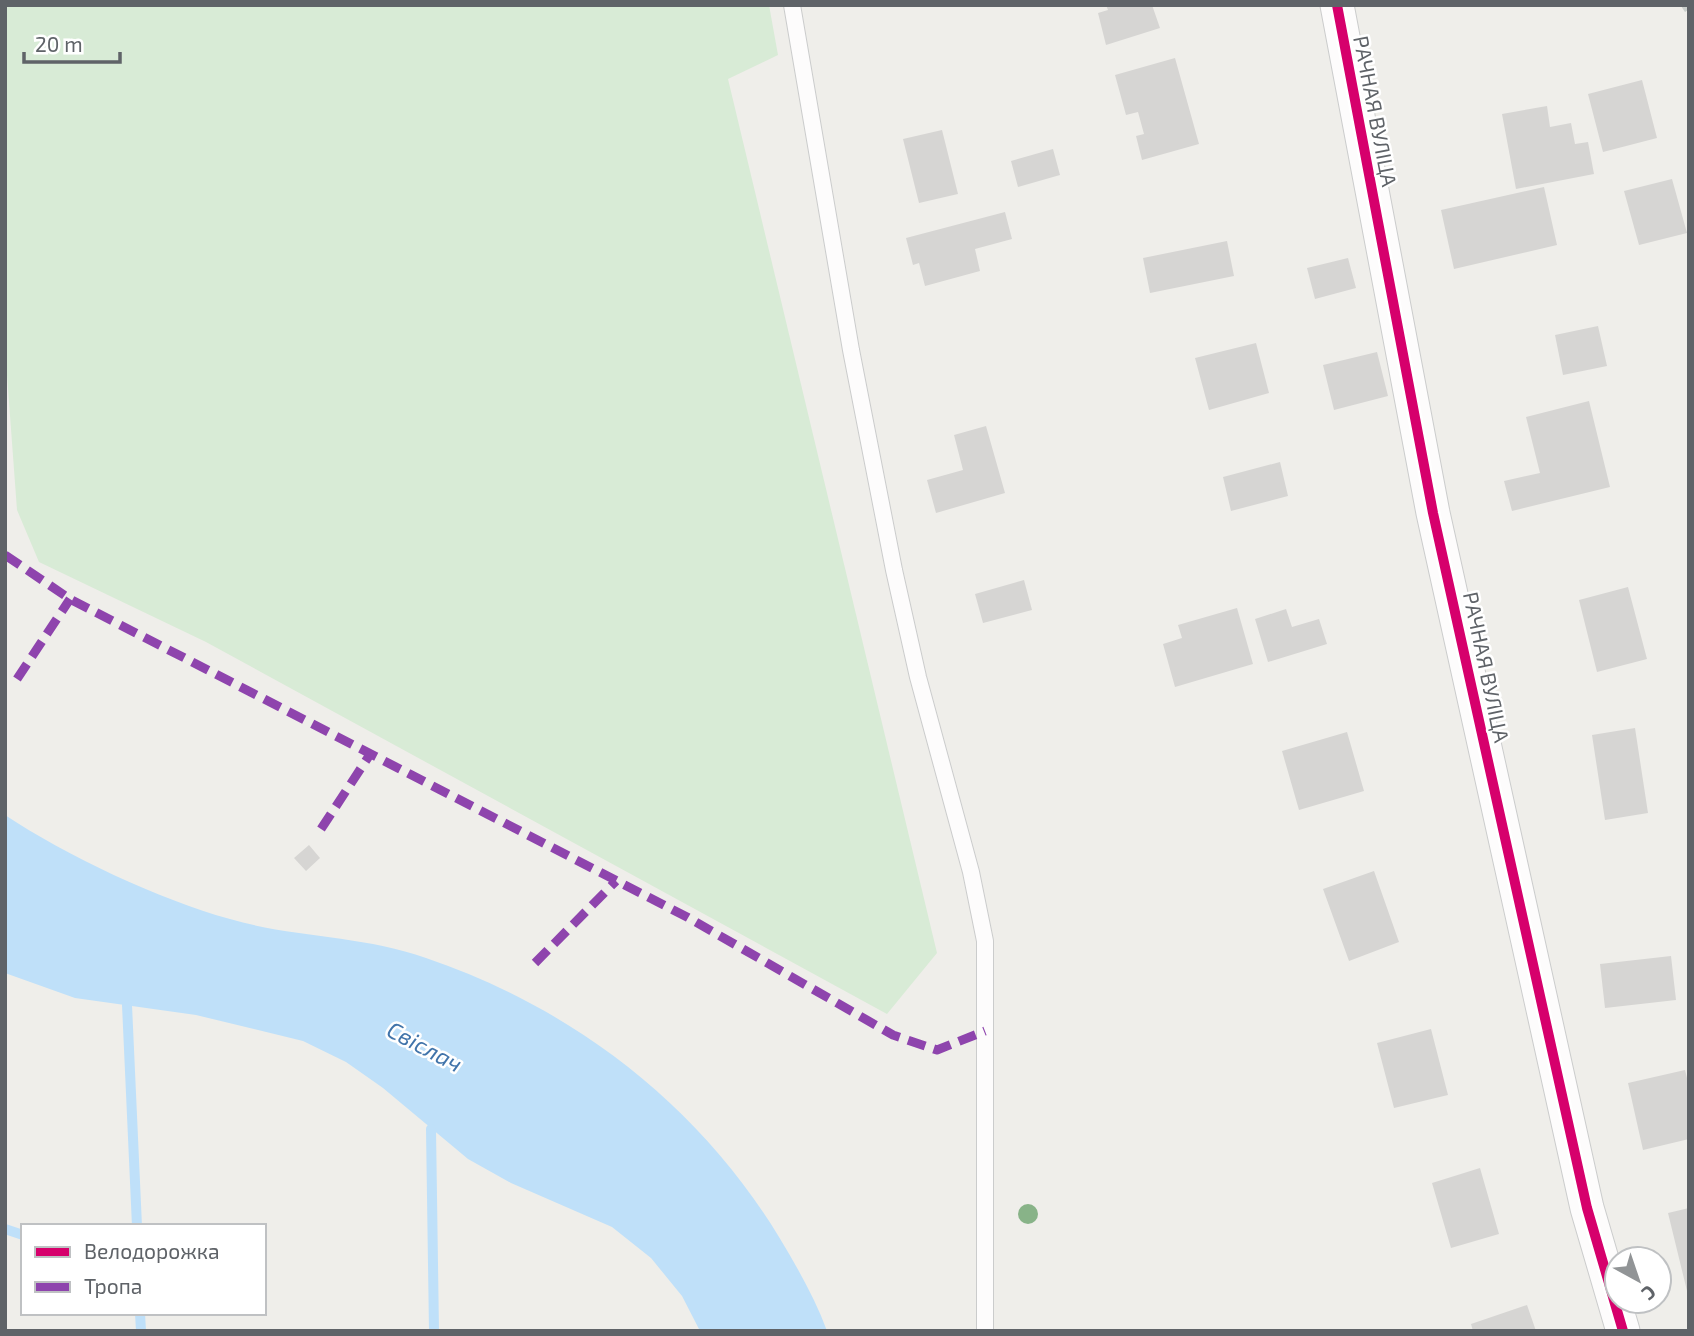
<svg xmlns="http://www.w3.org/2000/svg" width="1694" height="1336" viewBox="0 0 1694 1336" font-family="'Exo 2',sans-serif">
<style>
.green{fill:#d8ebd6}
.water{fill:#bfe0f9}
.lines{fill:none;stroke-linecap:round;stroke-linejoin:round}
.stream{stroke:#bfe0f9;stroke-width:10}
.building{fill:#d6d5d3}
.service-casing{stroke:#cbcccc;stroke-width:18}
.minor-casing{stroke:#cbcccc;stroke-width:35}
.path{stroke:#cacfcc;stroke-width:4.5;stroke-dasharray:7 3.5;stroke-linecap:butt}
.service{stroke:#fdfcfc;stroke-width:16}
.minor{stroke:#fdfcfc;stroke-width:33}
.quiet{stroke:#8e44ad;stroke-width:9;stroke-dasharray:18 9;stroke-linecap:butt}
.cycleway-casing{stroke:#fff;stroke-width:15}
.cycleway{stroke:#d6006c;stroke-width:10}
.tree{fill:#88b388}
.labels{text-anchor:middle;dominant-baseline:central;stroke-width:5;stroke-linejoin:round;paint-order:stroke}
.street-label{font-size:21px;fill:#5f6368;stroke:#fff}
.water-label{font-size:23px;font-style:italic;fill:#4174aa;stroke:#fff}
</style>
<rect width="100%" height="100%" fill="#efeeea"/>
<path class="green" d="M5,5H769L778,55L728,79L937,953L887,1014L206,642L39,562L17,510L5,348Z"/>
<path class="water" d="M5,815C65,855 160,900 230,919C294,938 363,935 426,958C573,1008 698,1104 779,1237C797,1267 815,1298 827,1331H700L682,1296L651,1258L612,1227L511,1183L468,1159L383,1088L346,1062L303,1041L196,1015L75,998L5,973Z"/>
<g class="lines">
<path class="stream" d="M127,1005L137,1226
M431,1129L434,1331
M5,1229L23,1235
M140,1313L141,1331"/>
</g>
<path class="building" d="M1106,5H1152L1160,28L1106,45L1098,13L1108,10Z
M1175,58L1199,144L1142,160L1136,136L1144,134L1138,112L1126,115L1115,75Z
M1642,80L1657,138L1603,152L1588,94Z
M1547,106L1550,127L1571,123L1575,144L1588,142L1594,174L1516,189L1502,114Z
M942,130L958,194L919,203L903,139Z
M1053,149L1060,175L1018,187L1011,161Z
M1672,179L1687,233L1639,245L1624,191Z
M1544,187L1557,245L1454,269L1441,210Z
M1005,212L1012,239L975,249L980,271L925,286L919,263L913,265L906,238Z
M1227,241L1234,276L1150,293L1143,258Z
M1348,258L1356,288L1315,299L1307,268Z
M1598,326L1607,366L1563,375L1555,335Z
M1256,343L1269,393L1209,410L1195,358Z
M1377,352L1388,396L1334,410L1323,365Z
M1589,401L1610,487L1512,511L1504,481L1540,473L1526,417Z
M986,426L1005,493L936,513L927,480L963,470L954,435Z
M1280,462L1288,496L1231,511L1223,477Z
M1024,580L1032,610L983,623L975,594Z
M1628,587L1647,659L1597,672L1579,600Z
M1237,608L1253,664L1175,687L1163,644L1182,638L1178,625Z
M1286,609L1292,627L1319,619L1327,644L1268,662L1255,619Z
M1635,728L1648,813L1605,820L1592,735Z
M1347,732L1364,791L1299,810L1282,751Z
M309,845L320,858L306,871L294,858Z
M1374,871L1399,942L1349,961L1323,889Z
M1671,956L1676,1000L1605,1008L1600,964Z
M1431,1029L1448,1095L1394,1108L1377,1043Z
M1685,1070L1689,1086V1139L1643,1150L1628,1083Z
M1480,1168L1499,1234L1451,1248L1432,1183Z
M1689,1208V1294L1688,1295L1668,1213Z
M1527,1305L1536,1331H1473L1471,1324Z"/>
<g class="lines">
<g class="service-casing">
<path id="service" d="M792,5L851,350L894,570L918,677L971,872L985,941V1331"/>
</g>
<g class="minor-casing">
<path id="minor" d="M1337,5L1433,513L1587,1208L1623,1331"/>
</g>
<path class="path" d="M1683,5L1689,14"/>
<use href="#service" class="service"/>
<use href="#minor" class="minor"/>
<path class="quiet" d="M5,555L70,599L687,917L893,1035L937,1050L985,1031
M17,679L70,599
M321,829L369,756
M535,963L616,881"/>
<g class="cycleway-casing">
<path id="cycleway" d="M1337,5L1433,513L1587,1208L1623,1331"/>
</g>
<use href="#cycleway" class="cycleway"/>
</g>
<circle class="tree" cx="1028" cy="1214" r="10"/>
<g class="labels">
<g class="street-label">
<text transform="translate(1376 111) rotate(79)">РАЧНАЯ ВУЛІЦА</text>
<text transform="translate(1487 667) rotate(78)">РАЧНАЯ ВУЛІЦА</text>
</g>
<g class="water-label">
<text transform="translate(425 1046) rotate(28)">Свіслач</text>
</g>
</g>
<rect width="1694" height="1336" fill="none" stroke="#5f6368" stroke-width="14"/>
<rect x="21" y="1224" width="245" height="91" fill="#ffffff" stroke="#bfc1c3" stroke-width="2"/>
<rect x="35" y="1247" width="35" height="10" fill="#d6006c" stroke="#bfc1c3" stroke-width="2"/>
<text x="84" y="1259" font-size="21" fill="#5f6368">Велодорожка</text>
<rect x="35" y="1282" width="35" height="10" fill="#8e44ad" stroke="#bfc1c3" stroke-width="2"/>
<text x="84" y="1294" font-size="21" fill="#5f6368">Тропа</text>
<g transform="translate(1638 1280) rotate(140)"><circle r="33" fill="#ffffff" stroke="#bfc1c3" stroke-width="2"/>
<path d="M0-5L12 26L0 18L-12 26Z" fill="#919496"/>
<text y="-10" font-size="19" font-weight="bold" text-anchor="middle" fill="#5f6368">С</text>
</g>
<path d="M24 52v10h96v-10" fill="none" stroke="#5f6368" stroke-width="3.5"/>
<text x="35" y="52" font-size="21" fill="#5f6368" stroke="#ffffff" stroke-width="5" paint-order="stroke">20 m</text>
</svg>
